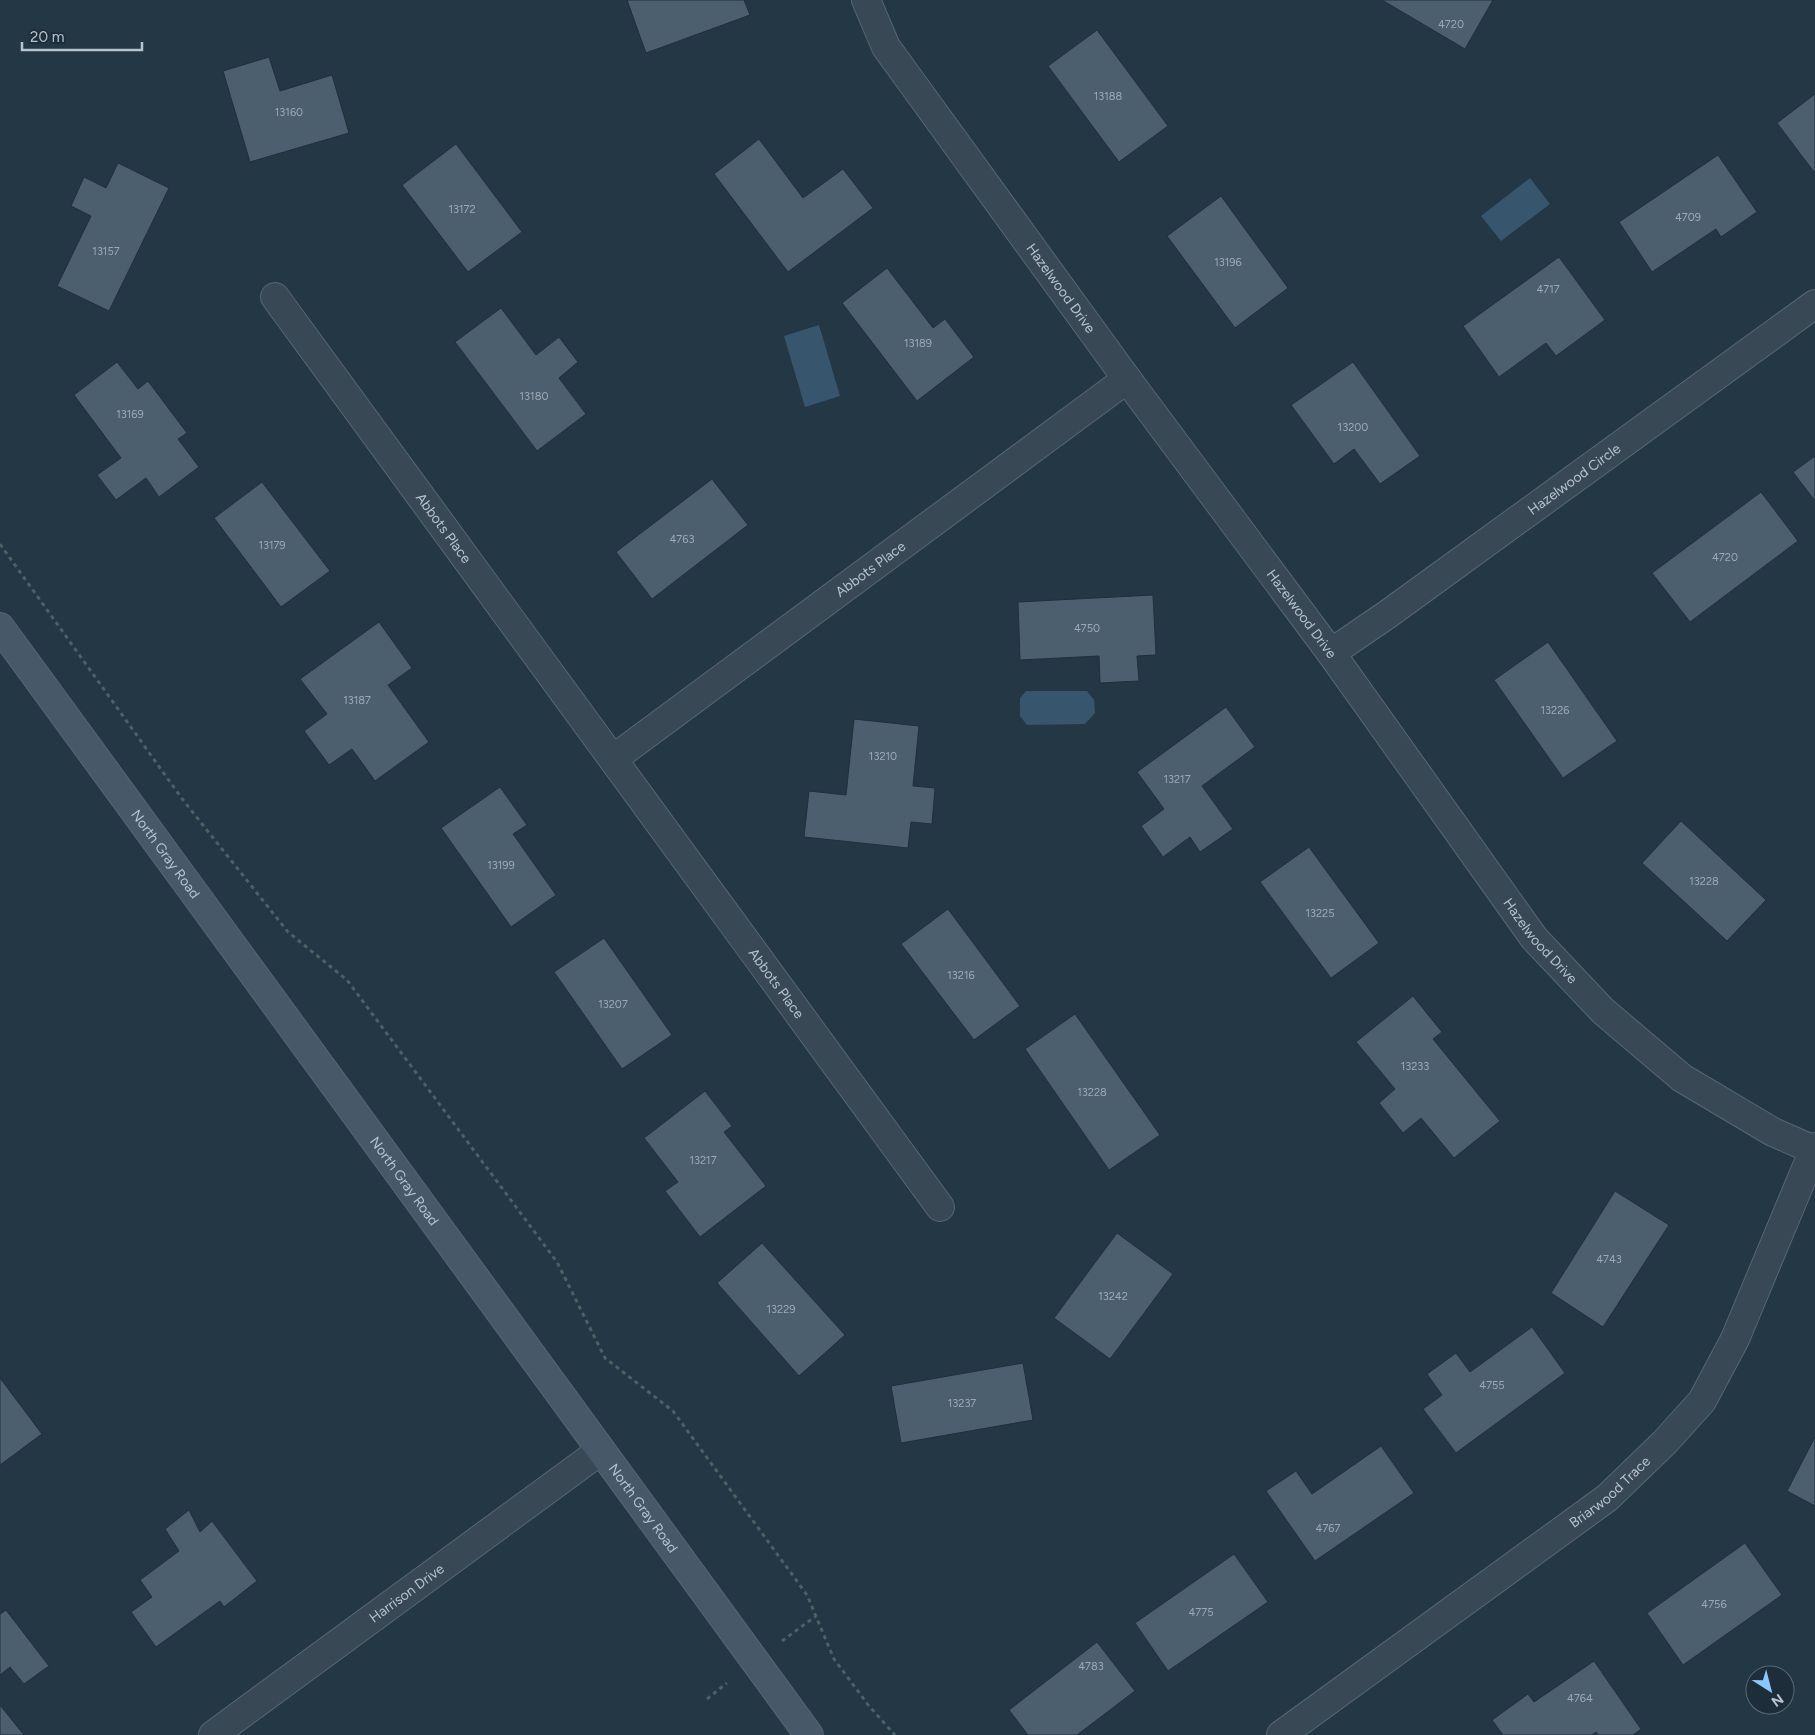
<svg xmlns="http://www.w3.org/2000/svg" width="1815" height="1735" viewBox="0 0 1815 1735" font-family="Figtree,sans-serif">
<style>
.water{fill:#37566e}
.building{fill:#4b5f6e;stroke:#202f3c}
.lines{fill:none;stroke-linecap:round;stroke-linejoin:round}
.street-casing{stroke:#586672;stroke-width:30}
.secondary-casing{stroke:#586672;stroke-width:30}
.path{stroke:#476463;stroke-width:3;stroke-dasharray:4 4;stroke-linecap:butt}
.street{stroke:#394855;stroke-width:28}
.secondary{stroke:#475868;stroke-width:28}
.labels{text-anchor:middle;dominant-baseline:central;stroke-width:4;stroke-linejoin:round;paint-order:stroke}
.number-label{font-size:11px;fill:#9caab6}
.street-label{font-size:14px;fill:#b7c3ce;stroke:#1e2d3a}
</style>
<rect width="100%" height="100%" fill="#243745"/>
<path class="water" d="M1530,178L1550,204L1501,241L1481,216Z
M819,325L840,396L805,407L784,336Z
M1026,691H1087L1094,700L1095,713L1085,724L1027,725L1020,716V698Z"/>
<path class="building" d="M627,0H744L750,15L646,53Z
M1382,0H1493L1465,49Z
M1097,30L1168,126L1119,162L1048,66Z
M269,57L280,91L332,75L349,133L250,162L223,71Z
M1815,94V171L1814,172L1777,123Z
M759,139L803,198L843,169L873,208L788,272L714,174Z
M456,144L522,232L468,272L402,185Z
M1718,155L1757,212L1721,237L1716,229L1652,272L1619,222Z
M118,163L169,188L109,311L57,286L91,216L71,206L84,177L106,188Z
M1221,196L1288,288L1235,328L1167,236Z
M1559,257L1605,320L1556,356L1546,343L1499,377L1463,326Z
M887,268L933,328L945,319L974,357L917,401L842,303Z
M501,308L536,355L559,337L578,362L559,378L586,414L537,451L455,342Z
M117,362L138,389L148,381L187,433L178,439L199,467L159,497L146,478L116,500L97,475L121,458L74,395Z
M1353,362L1420,456L1380,484L1354,449L1334,464L1291,405Z
M1815,456V501L1793,472Z
M712,479L748,525L652,599L616,552Z
M262,482L330,571L281,607L214,518Z
M1761,492L1798,541L1690,622L1652,573Z
M1153,595L1156,655L1137,656L1139,681L1100,683L1099,656L1020,660L1018,602Z
M379,622L412,668L388,685L429,742L375,781L352,749L329,765L304,731L327,714L300,679Z
M1548,642L1617,741L1563,778L1494,680Z
M1226,707L1255,747L1202,786L1233,829L1200,852L1190,837L1163,857L1141,826L1164,809L1137,772Z
M854,719L919,726L913,786L935,788L932,824L911,822L908,848L804,837L809,791L846,795Z
M500,787L527,825L513,834L556,895L511,927L441,828Z
M1681,821L1766,900L1727,941L1642,863Z
M1309,847L1379,943L1331,978L1260,882Z
M948,909L1020,1006L974,1040L901,944Z
M604,938L672,1035L622,1069L554,972Z
M1413,996L1442,1032L1433,1039L1500,1121L1454,1158L1421,1118L1403,1133L1379,1103L1395,1089L1356,1042Z
M1075,1014L1160,1135L1109,1170L1025,1049Z
M705,1091L732,1126L724,1132L766,1186L700,1237L665,1191L678,1182L644,1138Z
M1615,1191L1669,1225L1603,1327L1551,1293Z
M1117,1233L1173,1274L1110,1359L1054,1318Z
M762,1243L845,1335L799,1376L717,1283Z
M1532,1327L1565,1373L1456,1453L1423,1409L1442,1395L1427,1374L1456,1353L1470,1372Z
M1023,1363L1033,1420L901,1443L891,1386Z
M0,1378L42,1434L0,1465Z
M1815,1437V1506L1787,1491Z
M1381,1446L1414,1493L1315,1561L1266,1491L1296,1471L1312,1494Z
M189,1510L200,1532L212,1521L257,1581L224,1607L220,1601L156,1647L131,1612L152,1597L140,1580L179,1551L165,1529Z
M1745,1543L1782,1595L1683,1665L1647,1613Z
M1234,1554L1268,1602L1168,1671L1135,1623Z
M6,1610L49,1666L24,1684L10,1667L0,1675V1614Z
M1097,1642L1135,1691L1077,1735H1028L1009,1710Z
M1594,1661L1641,1729L1633,1735H1598L1596,1732L1592,1735H1503L1492,1720L1528,1694L1534,1702Z
M0,1705L24,1735H0Z"/>
<g class="lines">
<g class="street-casing">
<g id="street">
<path id="s1" d="M866,0L886,47L1127,379L1331,653L1534,938L1603,1011L1682,1078L1773,1132L1814,1150"/>
<path id="s2" d="M275,297L940,1207"/>
<path id="s3" d="M1331,653L1388,614L1815,304"/>
<path id="s4" d="M613,759L1127,379"/>
<path id="s5" d="M213,1735L600,1451"/>
<path id="s6" d="M1281,1735L1607,1498L1665,1442L1702,1401L1735,1339L1815,1147"/>
</g>
</g>
<g class="secondary-casing">
<g id="secondary">
<path id="s7" d="M0,627L809,1735"/>
</g>
</g>
<path class="path" d="M0,544L183,800L288,932L347,980L557,1262L605,1358L673,1411L807,1595L834,1659L869,1706L895,1735
M782,1641L816,1616
M707,1699L727,1683"/>
<use href="#street" class="street"/>
<use href="#secondary" class="secondary"/>
</g>
<g class="labels">
<g class="number-label">
<text x="1451" y="24">4720</text>
<text x="1108" y="96">13188</text>
<text x="289" y="112">13160</text>
<text x="462" y="209">13172</text>
<text x="1688" y="217">4709</text>
<text x="106" y="251">13157</text>
<text x="1228" y="262">13196</text>
<text x="1548" y="289">4717</text>
<text x="918" y="343">13189</text>
<text x="534" y="396">13180</text>
<text x="130" y="414">13169</text>
<text x="1353" y="427">13200</text>
<text x="682" y="539">4763</text>
<text x="272" y="545">13179</text>
<text x="1725" y="557">4720</text>
<text x="1087" y="628">4750</text>
<text x="357" y="700">13187</text>
<text x="1555" y="710">13226</text>
<text x="883" y="756">13210</text>
<text x="1177" y="779">13217</text>
<text x="501" y="865">13199</text>
<text x="1704" y="881">13228</text>
<text x="1320" y="913">13225</text>
<text x="961" y="975">13216</text>
<text x="613" y="1004">13207</text>
<text x="1415" y="1066">13233</text>
<text x="1092" y="1092">13228</text>
<text x="703" y="1160">13217</text>
<text x="1609" y="1259">4743</text>
<text x="1113" y="1296">13242</text>
<text x="781" y="1309">13229</text>
<text x="1492" y="1385">4755</text>
<text x="962" y="1403">13237</text>
<text x="1328" y="1528">4767</text>
<text x="1714" y="1604">4756</text>
<text x="1201" y="1612">4775</text>
<text x="1091" y="1666">4783</text>
<text x="1580" y="1698">4764</text>
</g>
<g class="street-label">
<text stroke="none"><textPath href="#s1" startOffset="349">Hazelwood Drive</textPath></text>
<text stroke="none"><textPath href="#s3" startOffset="299">Hazelwood Circle</textPath></text>
<text stroke="none"><textPath href="#s2" startOffset="286">Abbots Place</textPath></text>
<text stroke="none"><textPath href="#s4" startOffset="320">Abbots Place</textPath></text>
<text stroke="none"><textPath href="#s1" startOffset="754">Hazelwood Drive</textPath></text>
<text stroke="none"><textPath href="#s7" startOffset="281">North Gray Road</textPath></text>
<text stroke="none"><textPath href="#s1" startOffset="1159">Hazelwood Drive</textPath></text>
<text stroke="none"><textPath href="#s2" startOffset="850">Abbots Place</textPath></text>
<text stroke="none"><textPath href="#s7" startOffset="686">North Gray Road</textPath></text>
<text stroke="none"><textPath href="#s6" startOffset="409">Briarwood Trace</textPath></text>
<text stroke="none"><textPath href="#s7" startOffset="1091">North Gray Road</textPath></text>
<text stroke="none"><textPath href="#s5" startOffset="240">Harrison Drive</textPath></text>
</g>
</g>
<g transform="translate(1770 1690) rotate(144)"><circle r="24" fill="#1e2d3a" stroke="#5b6975"/>
<path d="M0-4L9 19L0 12L-9 19Z" fill="#8bc7ff"/>
<text y="-8" font-size="14" font-weight="bold" text-anchor="middle" fill="#b7c3ce">N</text>
</g>
<path d="M22 42v8h120v-8" fill="none" stroke="#b7c3ce" stroke-width="2.5"/>
<text x="30" y="42" font-size="15" fill="#b7c3ce" stroke="#1e2d3a" stroke-width="4" paint-order="stroke">20 m</text>
</svg>
